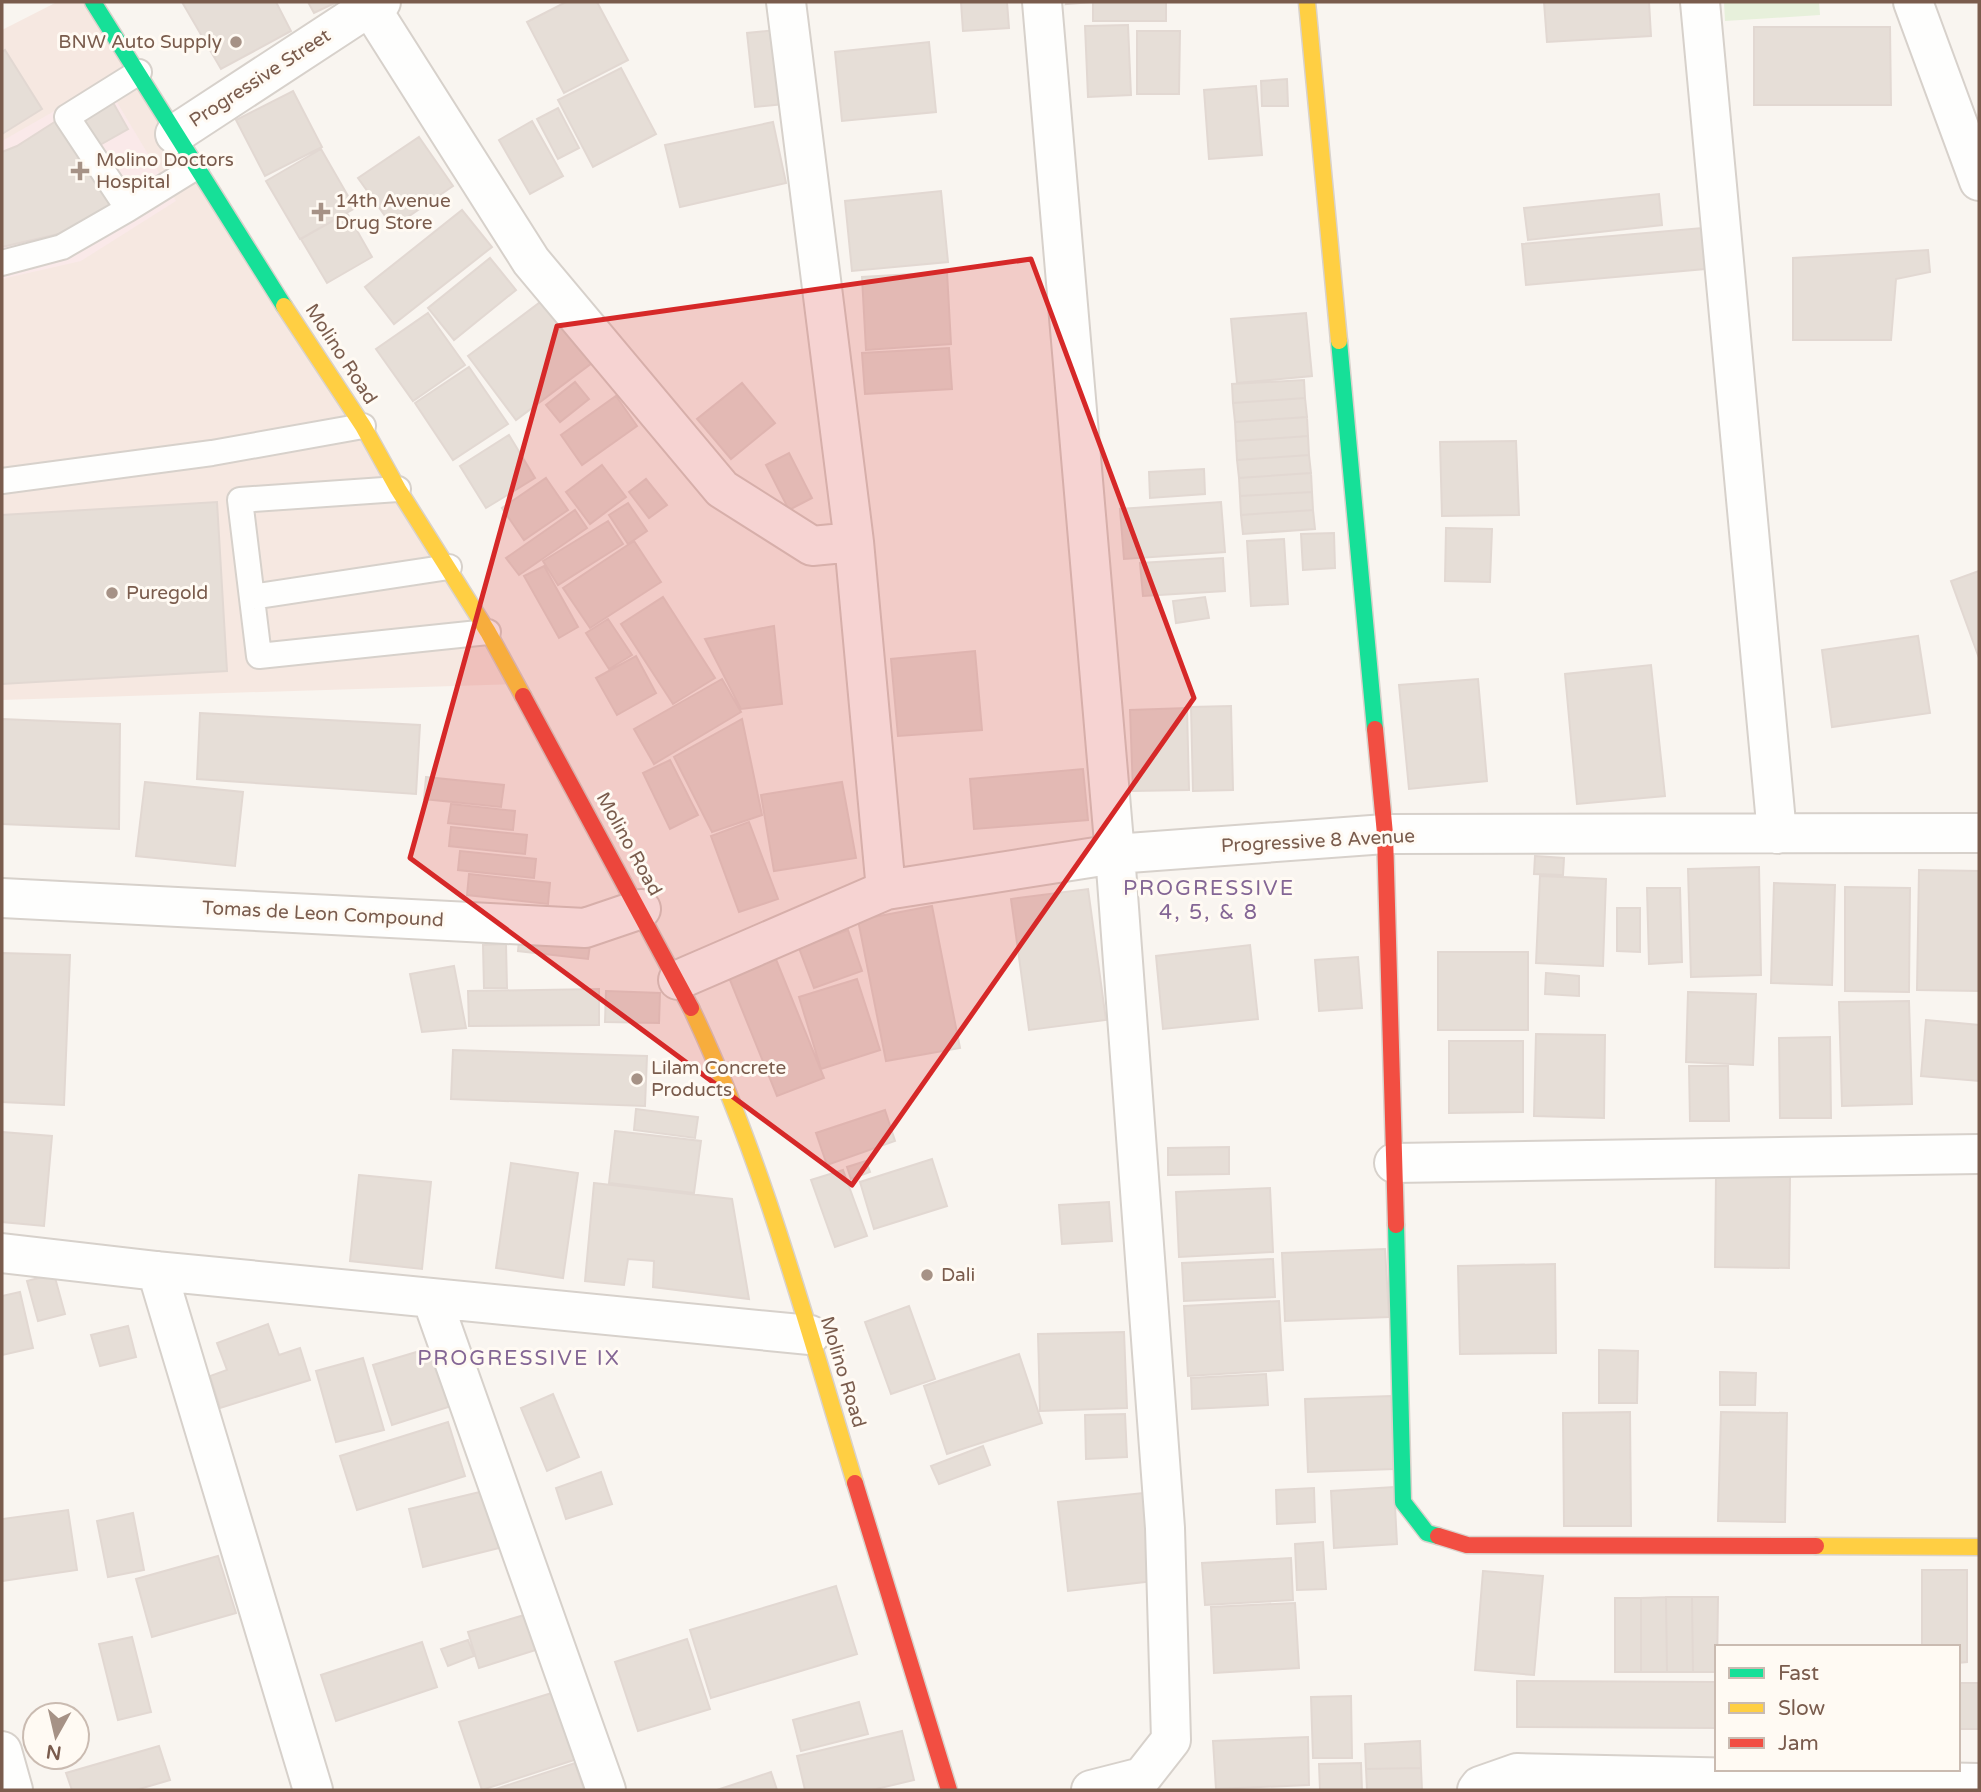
<svg xmlns="http://www.w3.org/2000/svg" width="1981" height="1792" viewBox="0 0 1981 1792" font-family="'Varela Round',sans-serif">
<style>
.commercial{fill:#f6e8e1}
.medical{fill:#fae9e9}
.green{fill:#e7f0db}
.building{fill:#e6ded7;stroke:#e2d8d2;stroke-width:2}
.lines{fill:none;stroke-linecap:round;stroke-linejoin:round}
.lane-casing{stroke:#d7d1cb;stroke-width:28}
.street-casing{stroke:#d7d1cb;stroke-width:42}
.fast-casing{stroke:#d9d2cb;stroke-width:19}
.slow-casing{stroke:#d9d2cb;stroke-width:19}
.jam-casing{stroke:#d9d2cb;stroke-width:19}
.lane{stroke:#fefefd;stroke-width:24}
.street{stroke:#fefefd;stroke-width:38}
.fast{stroke:#16e098;stroke-width:16}
.slow{stroke:#ffcf43;stroke-width:16}
.jam{stroke:#f24e42;stroke-width:16}
.marked{fill:#d62828;fill-opacity:0.2;stroke:#d62828;stroke-width:5;stroke-linejoin:round}
.poi-dot{fill:#a69286;stroke:#fffaf3;stroke-width:2.5}
.labels{text-anchor:middle;dominant-baseline:central;stroke-width:6;stroke-linejoin:round;paint-order:stroke}
.poi-label{font-size:19px;fill:#7a5c4d;stroke:#fffaf3;text-anchor:start}
.street-label{font-size:19px;fill:#7a5c4d;stroke:#fffaf3}
.neighbourhood-label{font-size:21px;letter-spacing:2px;fill:#846695;stroke:#fffaf3}
</style>
<rect width="100%" height="100%" fill="#f9f5f0"/>
<path class="commercial" d="M57,2H93L517,684L2,700V30Z"/>
<path class="medical" d="M105,82L176,201L81,261L2,279V141Z"/>
<path class="green" d="M1724,2H1819L1820,15L1725,21Z"/>
<path class="building" d="M182,2H276L291,31L221,69Z
M308,2H337L314,13Z
M566,2H597L628,60L564,93L527,22Z
M961,2H1007L1009,28L963,31Z
M1067,2H1166V21H1093V2L1066,4Z
M1544,2H1649L1651,36L1547,42Z
M1128,25L1131,95L1088,97L1085,26Z
M1754,27H1890L1891,105H1754Z
M776,30L784,104L755,107L747,33Z
M1137,31H1180L1179,94H1137Z
M929,42L936,112L842,121L835,52Z
M5,50L42,109L2,134V52Z
M621,68L656,134L593,167L558,100Z
M1287,79L1288,106H1262L1261,81Z
M1256,86L1262,155L1209,159L1204,90Z
M293,91L322,147L265,176L236,120Z
M111,99L128,129L91,150L74,120Z
M558,108L579,148L558,159L537,119Z
M56,121L114,209L80,229L2,247V152L17,146Z
M532,121L563,176L530,194L499,140Z
M773,122L786,183L680,207L665,145Z
M419,137L453,186L393,227L358,178Z
M321,149L355,208L300,239L266,181Z
M941,191L948,262L852,271L845,201Z
M1659,194L1662,225L1528,240L1524,208Z
M462,210L492,247L394,324L365,287Z
M347,213L372,257L327,283L301,239Z
M1702,228L1705,269L1526,285L1522,244Z
M1928,250L1930,272L1896,279L1891,340H1793V258Z
M490,258L516,290L454,340L428,308Z
M947,272L951,344L866,350L862,277Z
M543,300L592,363L516,420L468,356Z
M428,313L465,365L413,401L376,349Z
M1306,313L1312,376L1237,383L1231,319Z
M949,348L952,389L865,394L862,353Z
M469,367L508,424L453,460L415,403Z
M1304,380L1305,398L1233,403L1232,384Z
M575,382L589,399L560,422L546,405Z
M742,383L775,423L731,459L697,419Z
M616,396L637,426L582,465L561,435Z
M1305,398L1307,417L1235,422L1233,403Z
M1307,417L1308,436L1236,441L1235,422Z
M509,435L535,478L486,508L460,466Z
M1308,436L1309,455L1237,460L1236,441Z
M1516,441L1519,515L1442,516L1440,442Z
M789,453L812,498L789,510L766,465Z
M1309,455L1311,473L1239,478L1237,460Z
M602,465L626,497L590,524L566,492Z
M1204,469L1205,494L1150,498L1149,472Z
M1311,473L1312,492L1240,496L1239,478Z
M546,478L568,510L524,540L502,508Z
M646,479L667,505L649,518L629,492Z
M1312,492L1313,510L1241,515L1240,496Z
M217,502L227,671L2,684V515Z
M1221,502L1225,552L1124,559L1120,509Z
M628,503L647,531L628,544L609,515Z
M575,510L587,528L519,575L506,558Z
M1313,510L1315,529L1243,534L1241,515Z
M608,521L623,544L558,585L543,561Z
M1446,528L1492,529L1490,582L1445,581Z
M1334,533L1335,568L1303,570L1301,534Z
M1284,539L1288,604L1251,606L1247,541Z
M634,541L661,582L590,628L563,588Z
M1223,558L1225,591L1143,596L1140,563Z
M544,566L578,627L559,638L524,576Z
M1979,571V658L1951,581Z
M663,597L715,678L673,704L621,624Z
M1205,597L1209,618L1176,623L1173,601Z
M608,619L632,655L609,669L586,633Z
M774,626L782,704L741,709L705,639Z
M1918,636L1930,713L1832,727L1822,650Z
M975,651L982,730L898,736L891,659Z
M636,656L656,693L617,715L596,678Z
M1651,665L1665,796L1577,804L1565,674Z
M722,679L741,712L654,764L634,729Z
M1478,679L1487,781L1409,789L1399,685Z
M1231,706L1233,790L1193,791L1191,707Z
M1187,708L1189,790L1133,791L1130,710Z
M200,713L420,725L416,794L197,779Z
M2,719L120,724L119,829L2,824Z
M742,719L762,815L712,832L674,757Z
M670,760L698,815L670,829L643,773Z
M1083,769L1088,820L974,829L970,779Z
M426,777L504,785L501,807L424,799Z
M145,782L243,792L235,866L136,856Z
M842,782L856,858L774,871L761,795Z
M451,804L515,811L513,830L448,823Z
M749,822L778,899L739,912L711,836Z
M451,827L527,835L525,854L449,846Z
M460,851L536,859L534,878L458,870Z
M1535,856L1564,858L1563,875L1534,874Z
M1759,867L1761,975L1691,977L1688,869Z
M1919,870L1979,871V991L1917,990Z
M469,874L550,883L548,904L467,895Z
M1540,876L1606,879L1603,966L1536,963Z
M1774,883L1835,885L1832,985L1771,983Z
M1845,887L1910,888L1909,992L1845,991Z
M1647,888H1680L1682,962L1649,964Z
M1088,889L1106,1020L1029,1030L1011,899Z
M932,906L960,1048L886,1061L858,920Z
M1617,908H1640V952L1617,951Z
M520,930L591,938L588,959L518,951Z
M848,930L862,971L814,988L799,948Z
M506,944L507,988H484L483,945Z
M1250,945L1258,1019L1163,1029L1156,956Z
M1438,952H1528V1030H1438Z
M2,953L70,955L64,1105L2,1102Z
M775,957L824,1078L777,1096L728,975Z
M1358,957L1362,1008L1319,1011L1315,960Z
M454,966L466,1028L422,1032L410,974Z
M1546,973L1579,976V996L1545,994Z
M857,979L880,1050L821,1069L799,997Z
M599,989V1025L469,1026L468,991Z
M606,991L660,993L659,1023L605,1022Z
M1688,992L1756,994L1753,1065L1686,1062Z
M1909,1001L1912,1104L1842,1106L1839,1002Z
M1926,1020L1979,1025V1081L1921,1076Z
M1536,1034L1605,1035L1604,1118L1534,1116Z
M1830,1037L1831,1118H1780L1779,1038Z
M1449,1041H1523V1112L1449,1113Z
M453,1050L647,1056L645,1106L451,1099Z
M1689,1066H1728L1729,1121H1690Z
M636,1109L698,1117L695,1138L634,1130Z
M885,1110L895,1141L827,1165L816,1133Z
M615,1131L701,1141L694,1193L609,1183Z
M2,1132L52,1136L44,1226L2,1222Z
M1229,1147V1174L1168,1175V1148Z
M932,1159L947,1206L874,1229L860,1182Z
M866,1161L870,1172L851,1179L847,1167Z
M511,1163L578,1173L563,1278L496,1268Z
M843,1170L867,1236L835,1247L811,1180Z
M359,1175L431,1182L422,1269L350,1261Z
M1716,1177H1790L1789,1268L1715,1267Z
M594,1183L732,1199L749,1299L653,1287L654,1261L628,1259L624,1285L585,1281Z
M1270,1188L1273,1252L1179,1257L1176,1192Z
M1109,1202L1112,1241L1062,1244L1059,1205Z
M1385,1249L1389,1317L1285,1321L1282,1253Z
M1273,1259L1275,1297L1184,1301L1182,1263Z
M1555,1264L1556,1353L1460,1354L1458,1266Z
M54,1274L65,1314L38,1321L27,1281Z
M20,1292L33,1348L2,1355V1296Z
M1279,1301L1283,1370L1188,1376L1184,1306Z
M909,1306L935,1379L891,1394L865,1322Z
M268,1324L279,1355L300,1348L310,1380L220,1408L210,1376L227,1370L217,1343Z
M128,1326L136,1357L100,1366L91,1335Z
M1124,1332L1127,1408L1040,1411L1038,1334Z
M433,1347L451,1406L392,1425L373,1365Z
M1599,1350L1638,1351L1637,1403H1599Z
M1019,1354L1042,1423L947,1454L924,1386Z
M363,1358L384,1430L336,1442L316,1371Z
M1720,1372L1756,1373L1755,1405H1720Z
M1266,1374L1268,1405L1192,1409L1191,1378Z
M553,1394L579,1457L547,1471L521,1408Z
M1391,1396L1394,1469L1308,1472L1305,1399Z
M1630,1412L1631,1526H1564L1563,1413Z
M1721,1412L1787,1413L1785,1522L1718,1521Z
M1125,1414L1127,1457L1086,1459L1085,1415Z
M448,1422L465,1476L357,1510L340,1456Z
M983,1446L990,1465L939,1484L931,1466Z
M601,1472L612,1504L566,1519L556,1488Z
M1394,1487L1397,1544L1334,1548L1331,1491Z
M1314,1488L1315,1522L1277,1524L1276,1490Z
M484,1491L499,1548L423,1567L409,1509Z
M1143,1493L1153,1581L1068,1591L1058,1502Z
M68,1510L77,1570L2,1581V1519Z
M133,1513L144,1570L108,1577L97,1521Z
M1323,1542L1326,1589L1297,1590L1295,1544Z
M218,1556L236,1613L152,1637L136,1579Z
M1291,1558L1293,1600L1205,1605L1202,1563Z
M1922,1570H1967V1662L1958,1663V1647H1922Z
M1483,1571L1543,1576L1534,1675L1475,1670Z
M836,1586L857,1654L711,1698L690,1630Z
M1666,1597L1667,1672H1641V1598Z
M1666,1597H1692L1693,1672H1667Z
M1692,1597H1718L1717,1672H1693Z
M1615,1598H1641V1672H1615Z
M1295,1603L1299,1668L1214,1673L1211,1607Z
M534,1612L545,1647L479,1668L468,1632Z
M132,1637L151,1712L118,1720L99,1644Z
M687,1639L710,1709L638,1731L615,1662Z
M468,1640L474,1656L448,1666L441,1649Z
M422,1642L437,1687L336,1721L321,1675Z
M1517,1681L1717,1682V1728L1517,1727Z
M1958,1683H1979V1729H1958Z
M558,1691L580,1758L482,1790L459,1722Z
M1351,1696L1352,1758H1313L1311,1697Z
M859,1702L868,1734L801,1751L793,1720Z
M902,1731L914,1780L872,1790H805L797,1756Z
M1308,1737L1309,1785L1216,1789L1213,1741Z
M1420,1741L1421,1768L1366,1769L1365,1744Z
M159,1746L170,1780L136,1790H72L66,1773Z
M575,1763L584,1790H493Z
M1361,1763L1362,1790H1320L1319,1764Z
M1421,1768L1422,1790H1367L1366,1769Z
M771,1772L777,1790H717Z"/>
<g class="lines">
<g class="lane-casing">
<path id="lane" d="M128,209L67,117L139,72
M2,263L62,247L128,209L196,167
M2,481L212,453L363,426
M398,489L240,500L259,656L488,632
M252,597L449,567"/>
</g>
<g class="street-casing">
<path id="street" d="M367,2L531,261L722,489L812,546L854,542
M786,2L854,542L886,890
M1042,2L1115,854L1165,1528L1171,1740L1142,1777L1091,1790
M1700,2L1777,834
M1913,2L1979,181
M175,134L369,7L381,2
M2,898L585,928L641,909
M678,980L886,890L1115,854L1385,834L1979,833
M1394,1163L1979,1154
M2,1253L157,1271L810,1335
M157,1271L313,1790
M432,1299L606,1790
M2,1751L13,1790
M1477,1790L1480,1786L1517,1773L1979,1783"/>
</g>
<g class="fast-casing">
<path id="fast" d="M93,2L284,306
M1339,341L1375,729
M1396,1225L1403,1502L1427,1533L1438,1536"/>
</g>
<g class="slow-casing">
<path id="slow" d="M1307,2L1339,341
M284,306L363,426L398,489L488,632L523,696
M691,1008C763,1159 806,1323 855,1483
M1816,1546L1979,1547"/>
</g>
<g class="jam-casing">
<path id="jam" d="M523,696L691,1008
M1375,729L1385,834L1396,1225
M855,1483L949,1790
M1438,1536L1467,1545L1816,1546"/>
</g>
<use href="#lane" class="lane"/>
<use href="#street" class="street"/>
<use href="#fast" class="fast"/>
<use href="#slow" class="slow"/>
<use href="#jam" class="jam"/>
</g>
<path class="marked" d="M1031,259L1194,698L852,1185L410,858L557,326Z"/>
<g class="poi-dot">
<circle cx="236" cy="42" r="7"/>
<path d="M76.5 160.5h7v7h7v7h-7v7h-7v-7h-7v-7h7z"/>
<path d="M317.5 201.5h7v7h7v7h-7v7h-7v-7h-7v-7h7z"/>
<circle cx="112" cy="593" r="7"/>
<circle cx="637" cy="1079" r="7"/>
<circle cx="927" cy="1275" r="7"/>
</g>
<g class="labels">
<g class="poi-label">
<text x="222" y="42" text-anchor="end">BNW Auto Supply</text>
<text x="96" y="160">Molino Doctors<tspan x="96" dy="22">Hospital</tspan></text>
<text x="335" y="201">14th Avenue<tspan x="335" dy="22">Drug Store</tspan></text>
<text x="126" y="593">Puregold</text>
<text x="651" y="1068">Lilam Concrete<tspan x="651" dy="22">Products</tspan></text>
<text x="941" y="1275">Dali</text>
</g>
<g class="street-label">
<text transform="translate(260 78) rotate(-33)">Progressive Street</text>
<text transform="translate(341 354) rotate(57)">Molino Road</text>
<text transform="translate(1318 841) rotate(-3)">Progressive 8 Avenue</text>
<text transform="translate(629 844) rotate(61)">Molino Road</text>
<text transform="translate(323 914) rotate(3)">Tomas de Leon Compound</text>
<text transform="translate(843 1372) rotate(73)">Molino Road</text>
</g>
<g class="neighbourhood-label">
<text x="1209" y="888">PROGRESSIVE<tspan x="1209" dy="24">4, 5, &amp; 8</tspan></text>
<text x="519" y="1358">PROGRESSIVE IX</text>
</g>
</g>
<rect width="1981" height="1792" fill="none" stroke="#7a5c4d" stroke-width="7"/>
<rect x="1715" y="1645" width="245" height="126" fill="#fffaf3" stroke="#cabbb1" stroke-width="2"/>
<rect x="1729" y="1668" width="35" height="10" fill="#16e098" stroke="#cabbb1" stroke-width="2"/>
<text x="1778" y="1680" font-size="21" fill="#7a5c4d">Fast</text>
<rect x="1729" y="1703" width="35" height="10" fill="#ffcf43" stroke="#cabbb1" stroke-width="2"/>
<text x="1778" y="1715" font-size="21" fill="#7a5c4d">Slow</text>
<rect x="1729" y="1738" width="35" height="10" fill="#f24e42" stroke="#cabbb1" stroke-width="2"/>
<text x="1778" y="1750" font-size="21" fill="#7a5c4d">Jam</text>
<g transform="translate(56 1736) rotate(188)"><circle r="33" fill="#fffaf3" stroke="#cabbb1" stroke-width="2"/>
<path d="M0-5L12 26L0 18L-12 26Z" fill="#a69286"/>
<text y="-10" font-size="19" font-weight="bold" text-anchor="middle" fill="#7a5c4d">N</text>
</g>
</svg>
